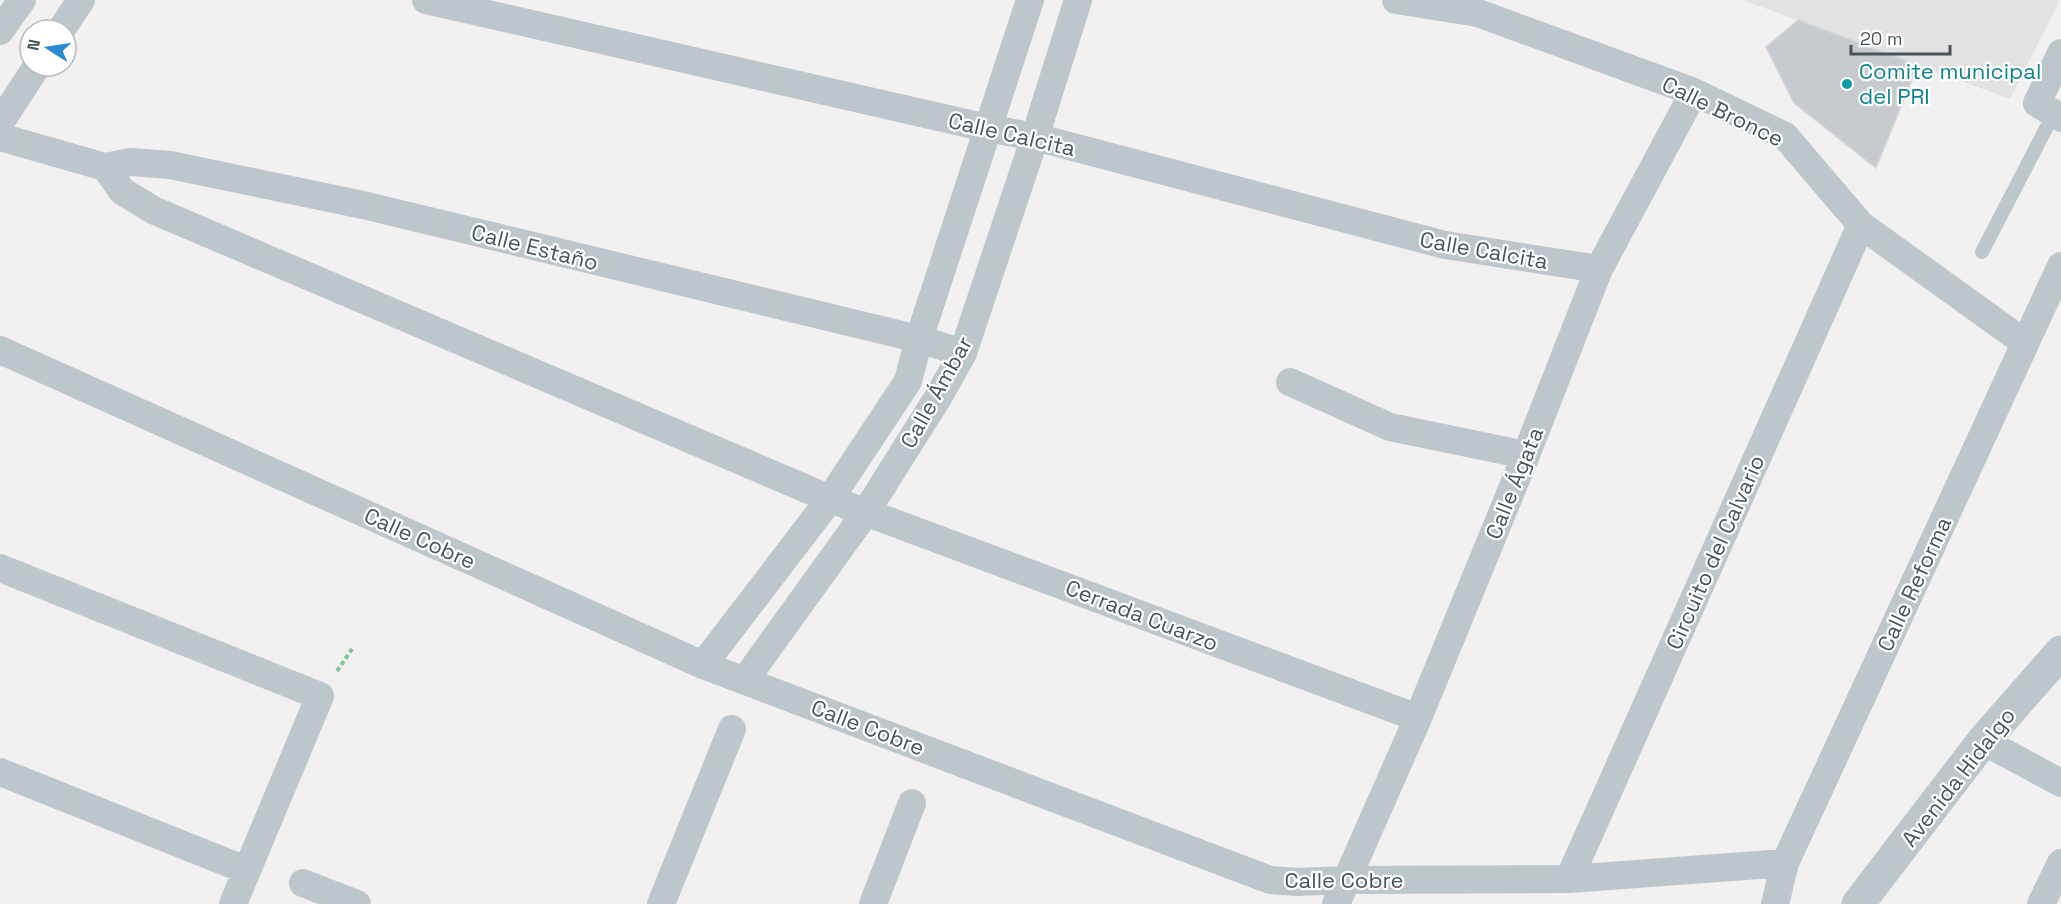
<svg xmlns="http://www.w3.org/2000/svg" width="2061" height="904" viewBox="0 0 2061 904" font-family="'Space Grotesk',sans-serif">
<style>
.education{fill:#e3e1e1}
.building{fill:#c7cbcf;stroke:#d4d7da;stroke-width:1.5}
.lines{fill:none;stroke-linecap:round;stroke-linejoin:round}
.path{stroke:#7dc797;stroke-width:4;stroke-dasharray:4.5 3;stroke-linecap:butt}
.service{stroke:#bcc6cb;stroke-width:14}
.minor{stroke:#bcc6cb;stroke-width:28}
.tertiary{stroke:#bcc6cb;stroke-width:33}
.culture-dot{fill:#0f9aa8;stroke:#fff;stroke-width:2}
.labels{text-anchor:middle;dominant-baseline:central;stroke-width:4.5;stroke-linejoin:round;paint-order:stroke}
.culture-label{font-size:22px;fill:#0d838f;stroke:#fff;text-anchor:start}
.street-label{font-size:22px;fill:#49555b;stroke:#fff}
</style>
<rect width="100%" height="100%" fill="#f2f0f0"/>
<path class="education" d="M1743,0H2060L2010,99Z"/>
<path class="building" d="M1798,20L1918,65L1876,168L1794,103L1766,47Z"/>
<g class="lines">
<path class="path" d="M337,671L352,649"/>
<path class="service" d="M1982,252L2054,113"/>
<path class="minor" d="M426,0L987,128L1035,137L1445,245L1599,269
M1396,0L1478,13L1694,92L1785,136L1861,225L2025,343
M61,30L81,0
M0,31L22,0
M2061,53L2037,103L2061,118
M0,123L37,66
M0,137L105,167L131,162L170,165L363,205L919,339L963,353
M105,167L122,191L153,210L830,499L1418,718
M0,350L703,665L1270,880L1297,882L1346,880L1569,879L1785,863
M1290,382L1390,427L1526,455
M0,568L320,696L233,904
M703,665L830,499L908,381L919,339L1030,0
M745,680L866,512L937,399L963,353L1035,137L1078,0
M1983,741L2061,783
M0,772L246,870
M1569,879L1861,225
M303,883L357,904
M661,904L732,729
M873,904L912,803
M1336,904L1418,718L1526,455L1599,269L1694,92
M1775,904L1785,863L2061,266
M2041,904L2061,863"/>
<path class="tertiary" d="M1858,904L1983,741L2061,652"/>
</g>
<circle class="culture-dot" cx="1847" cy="84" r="6"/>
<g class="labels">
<g class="culture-label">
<text x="1859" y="71">Comite municipal<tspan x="1859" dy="25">del PRI</tspan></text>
</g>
<g class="street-label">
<text transform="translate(1723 111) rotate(26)">Calle Bronce</text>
<text transform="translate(1012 134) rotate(13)">Calle Calcita</text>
<text transform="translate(535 247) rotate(14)">Calle Estaño</text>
<text transform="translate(1484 250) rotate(10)">Calle Calcita</text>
<text transform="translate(936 392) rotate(-61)">Calle Ámbar</text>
<text transform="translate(1514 483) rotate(-68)">Calle Ágata</text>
<text transform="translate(420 538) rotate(24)">Calle Cobre</text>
<text transform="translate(1715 552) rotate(-66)">Circuito del Calvario</text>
<text transform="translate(1914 584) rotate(-65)">Calle Reforma</text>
<text transform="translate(1142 615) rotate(21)">Cerrada Cuarzo</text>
<text transform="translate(868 727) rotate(21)">Calle Cobre</text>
<text transform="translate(1958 777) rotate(-52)">Avenida Hidalgo</text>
<text x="1344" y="880">Calle Cobre</text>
</g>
</g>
<g transform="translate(48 48) rotate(282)"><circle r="28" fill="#ffffff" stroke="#b6bbbd" stroke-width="1.5"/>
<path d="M0-4.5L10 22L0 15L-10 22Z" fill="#298cd3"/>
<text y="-9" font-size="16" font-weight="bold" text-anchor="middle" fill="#49555b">N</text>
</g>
<path d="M1851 45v9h99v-9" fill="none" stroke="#49555b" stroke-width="3"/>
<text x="1860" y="45" font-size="18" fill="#49555b" stroke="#ffffff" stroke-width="4.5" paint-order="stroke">20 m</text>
</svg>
